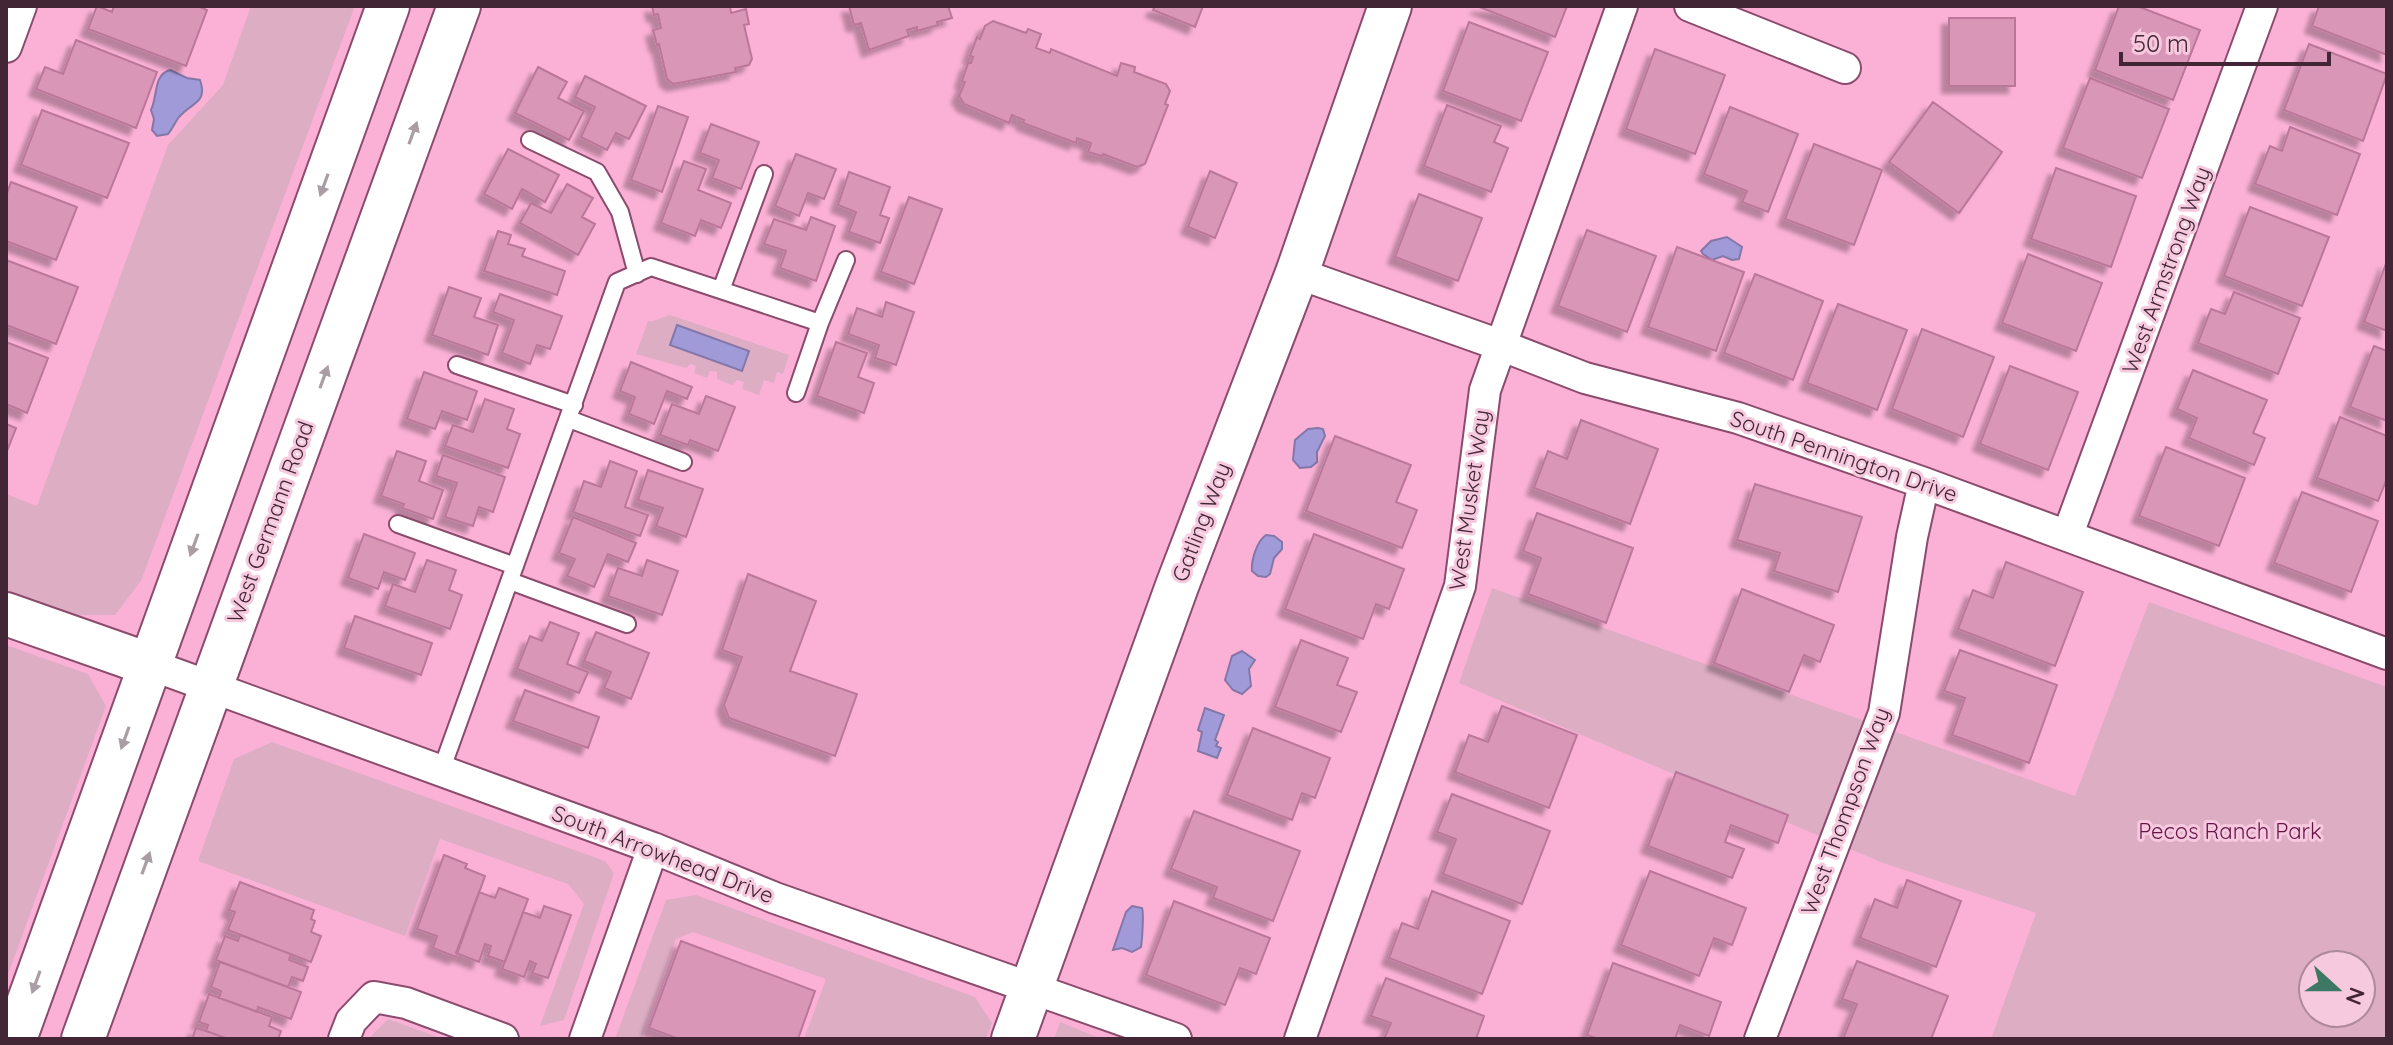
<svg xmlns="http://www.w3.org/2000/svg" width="2393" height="1045" viewBox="0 0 2393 1045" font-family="Quicksand,sans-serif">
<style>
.green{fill:#ddadc4;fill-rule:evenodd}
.water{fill:#a09ad9;stroke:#8477a8;stroke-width:2}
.building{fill:#d996b7;stroke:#bb779a;stroke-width:2;filter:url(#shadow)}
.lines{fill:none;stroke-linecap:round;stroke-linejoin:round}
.lane-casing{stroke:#8b4b6d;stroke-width:20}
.street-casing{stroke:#8b4b6d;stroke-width:34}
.secondary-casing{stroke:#8b4b6d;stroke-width:46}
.lane{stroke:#fff;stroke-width:16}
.street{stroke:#fff;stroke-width:30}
.secondary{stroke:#fff;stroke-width:42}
.oneway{fill:#aa9da4}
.labels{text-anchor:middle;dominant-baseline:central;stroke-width:6;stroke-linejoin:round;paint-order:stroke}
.street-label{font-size:22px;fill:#432635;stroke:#f6c9df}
.park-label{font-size:22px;fill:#641545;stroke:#f6c9df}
</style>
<defs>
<filter id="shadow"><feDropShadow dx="-7" dy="7" stdDeviation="2" flood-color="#0004"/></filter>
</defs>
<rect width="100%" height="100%" fill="#fbb1d6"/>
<path class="green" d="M251,6H355L141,581L115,615H74L6,593V494L37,506L168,145L223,85Z
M670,315L789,355L783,374L777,372L774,383L764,380L759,395L742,389L744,382L737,380L732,385L717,379V372L710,371L707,378L694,373L696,366L691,364L686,368L636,354L648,321H653Z
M1492,588L2075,796L2149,602L2387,687V1039H1991L2036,913L1883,863L1459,683ZM2313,965H2361V1013H2313Z
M6,645L88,674L106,706L6,980Z
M272,742L605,861L614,873L564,1020L540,1026L584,904L568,884L440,839L405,936L198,861L234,759Z
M696,895L975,997L992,1023L986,1039H804L826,979L693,932L676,939L641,1039H615L666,900Z
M388,1019L443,1039H368Z
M1060,1022L1102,1039H1054Z"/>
<path class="water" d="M170,70L187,78L200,80C208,103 192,102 179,117C175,122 173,128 168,134L157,136L152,130L154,119L151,110C158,95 153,75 170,70Z
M1727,237L1742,247L1739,259L1732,260L1723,256L1712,260L1703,254L1701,251L1711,241Z
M677,325L749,351L742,371L670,345Z
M1318,428L1323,429L1325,436L1317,452V462L1311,467L1300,468L1293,460L1295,440L1308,429Z
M1266,535L1274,536L1282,542V549L1274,558L1270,574L1266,577L1258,576L1252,571C1251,560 1257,541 1266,535Z
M1242,651L1255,660L1249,669L1251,686L1242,694L1233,690L1225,680L1232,656Z
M1205,708L1224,715L1215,740L1218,742L1216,746L1221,748L1217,758L1198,751L1202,732L1198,730Z
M1132,906L1142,908C1144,913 1142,941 1141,947L1132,952L1122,948L1113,950L1126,912Z"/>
<path class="building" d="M97,6L112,12L114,6H198L207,10L186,66L88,29Z
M652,6H730L731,13L746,9L749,24L744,25L752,59L749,65L735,68L736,72L673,84L667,79L659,44L657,45L653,30L661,28L658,14L654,15Z
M849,6H948L952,18L937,22L938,25L917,31V27L907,30L909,36L869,50L861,23L854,25Z
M1155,6H1203L1195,27L1153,10Z
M1477,6H1567L1555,37Z
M2119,6H2137L2200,30L2173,100L2095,70Z
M2319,6H2387V55L2312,26Z
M1949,18H2015V86H1949Z
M993,21L1026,33L1028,29L1041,34L1036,48L1050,53L1051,49L1117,76L1121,63L1135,67L1134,72L1166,84L1170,91L1165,104L1168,105L1145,164L1137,167L1103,154L1102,156L1088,152L1091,143L1077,138L1076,143L1023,123L1024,120L1012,115L1009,123L964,104L959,96L965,82L962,81L968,63H971L973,57L970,56L977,37L980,39L985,26Z
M1469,22L1548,52L1521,121L1443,91Z
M76,40L157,72L136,128L36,89L45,67L63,74Z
M2309,44L2387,74L2363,141L2284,110Z
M1655,49L1725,75L1695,154L1626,129Z
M538,67L567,82L558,98L584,111L569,140L515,113Z
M585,76L646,106L629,139L616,133L607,150L581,137L595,107L575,97Z
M2090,78L2169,109L2142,178L2063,148Z
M1933,102L2002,152L1959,213L1889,162Z
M1447,105L1501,126L1494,142L1508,148L1491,192L1424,166Z
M658,106L688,117L662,192L631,180Z
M1730,107L1798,134L1768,212L1742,202L1747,191L1704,174Z
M42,110L129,143L107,198L21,165Z
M711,124L759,142L741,189L712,178L719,160L700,153Z
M2290,127L2360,154L2337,215L2255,184L2270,146L2282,151Z
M1814,144L1882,170L1854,245L1785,219Z
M508,149L559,175L545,202L522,189L512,209L484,194Z
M796,154L836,169L824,199L808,193L799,216L775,206Z
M684,161L706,169L698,190L731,203L721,228L701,220L695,236L661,223Z
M2056,168L2136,196L2111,267L2031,239Z
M1210,171L1237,183L1215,238L1188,227Z
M849,172L890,187L880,215L889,218L880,243L849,232L856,212L838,205Z
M11,182L77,207L56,260L6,241V196Z
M567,184L593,198L582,217L595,224L578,255L520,223L531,203L551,213Z
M1419,194L1482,218L1458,281L1395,257Z
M909,197L942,209L914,284L881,272Z
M2250,207L2329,237L2302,306L2224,276Z
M811,217L835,226L816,281L780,268L786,251L764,244L774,219L806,230Z
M1587,230L1656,256L1627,332L1558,306Z
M498,231L511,235L508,244L525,249L522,256L565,271L557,295L484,271Z
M1677,247L1744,272L1716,351L1648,327Z
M2028,254L2102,283L2076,351L2002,323Z
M6,260L78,287L56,344L6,325Z
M2387,261V331L2364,322Z
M1755,274L1823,301L1793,380L1724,353Z
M449,287L481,298L474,317L498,325L488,355L432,335Z
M2234,292L2300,318L2278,374L2198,343L2211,309L2225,314Z
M500,294L562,316L550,349L537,345L530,364L502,353L514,320L493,312Z
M886,302L914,312L896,365L875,358L879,345L848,334L857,308L882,317Z
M1838,304L1907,330L1877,410L1807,383Z
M1922,329L1994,357L1963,437L1892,409Z
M6,342L48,358L27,413L6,404Z
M836,342L867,353L858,377L874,383L864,413L817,396Z
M2374,346L2387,351V421L2350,407Z
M631,362L692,387L687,399L667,391L654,424L629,414L635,397L620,391Z
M2010,366L2078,392L2048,470L1980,444Z
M2193,370L2267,400L2253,433L2265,438L2254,465L2189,438L2197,418L2177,409Z
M424,372L477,391L467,420L442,411L435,429L407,419Z
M706,396L735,407L718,451L690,440L688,445L660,435L672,404L699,414Z
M485,399L514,409L507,429L520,434L508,468L445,446L453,425L473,432Z
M2340,417L2387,436V478L2378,501L2317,478Z
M1581,420L1658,449L1630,524L1534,488L1548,451L1567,459Z
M6,424L16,428L7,451H6Z
M1335,436L1411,465L1396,502L1417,510L1402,548L1306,511Z
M2166,447L2245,478L2219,546L2139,516Z
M397,451L426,461L419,481L443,490L433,519L402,508L404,504L381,496Z
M443,455L505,477L493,512L479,507L473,526L445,517L457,483L436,476Z
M610,461L637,471L625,507L648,515L640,536L573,512L584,481L601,487Z
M648,470L703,489L686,537L656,526L663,508L638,500Z
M1755,484L1862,517L1838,592L1774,571L1780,553L1737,540Z
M2302,492L2378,521L2351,592L2274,563Z
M1537,513L1633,548L1606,623L1528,594L1541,558L1523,551Z
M573,517L636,543L628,562L608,554L594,587L567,576L575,559L559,553Z
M364,534L415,553L405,580L384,572L378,589L348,578Z
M1314,534L1404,569L1389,609L1376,604L1363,639L1285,609Z
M427,560L456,570L449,590L462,595L450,629L385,606L393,584L415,592Z
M647,560L678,571L662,615L608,596L618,568L642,576Z
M2006,562L2083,592L2055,666L1958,629L1973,590L1993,598Z
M748,574L816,601L790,671L857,694L835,756L729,718L724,705L742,657L722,650Z
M1742,589L1834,625L1820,662L1804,655L1789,692L1714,663Z
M355,616L432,643L421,675L344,648Z
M550,622L579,633L567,664L588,672L579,693L517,669L530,636L542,641Z
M596,632L649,653L631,699L604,688L611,672L584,661Z
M1301,640L1348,658L1337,685L1357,692L1341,732L1275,707Z
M1960,650L2057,685L2029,763L1952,735L1965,698L1944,691Z
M525,690L599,717L588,748L513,721Z
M1502,706L1577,735L1549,808L1455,772L1469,735L1488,742Z
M1253,728L1330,758L1315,798L1302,793L1292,820L1227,795Z
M1676,772L1788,815L1778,843L1731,825L1725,842L1744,849L1732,878L1648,846Z
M1452,794L1550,831L1522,904L1443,874L1456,839L1437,832Z
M1194,811L1300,851L1273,921L1213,898L1217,887L1171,869Z
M444,855L467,864L465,868L485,876L456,957L433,948L437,936L417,929Z
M1650,871L1746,908L1732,945L1714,938L1699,976L1621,945Z
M1907,880L1961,901L1936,967L1860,938L1875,899L1897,908Z
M240,882L314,910L311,919L315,921L311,932L321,936L311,962L228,930L235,912L229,910Z
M499,888L528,899L505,962L488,956L491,946L485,944L479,962L456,953L479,892L495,898Z
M1432,891L1510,921L1482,994L1389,958L1402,923L1418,929Z
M1174,901L1270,938L1256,974L1240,968L1225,1005L1146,975Z
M544,906L571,915L548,978L532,973L536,964L530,961L524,977L502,969L523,912L540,918Z
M240,935L291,954L289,960L308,967L303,981L292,977L288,987L216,960L225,936L238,941Z
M681,941L815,991L798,1039H679L649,1028Z
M1857,961L1948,996L1931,1039H1843L1857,1004L1842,999Z
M220,962L301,992L291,1019L258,1007L257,1012L219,998L221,991L211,987Z
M1613,963L1721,1002L1709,1036L1680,1025L1675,1039H1598L1587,1035Z
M1386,978L1484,1016L1476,1039H1384L1391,1023L1371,1016Z
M209,994L272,1017L269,1026L281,1031L278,1039H228L206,1031L208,1025L199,1022Z
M196,1028L206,1031L228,1039H192Z"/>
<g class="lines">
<g class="lane-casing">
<path id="lane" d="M530,140L597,172L620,212L637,274
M721,290L764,174
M457,365L574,405
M796,393L820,323
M569,419L683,462
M398,524L515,566
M510,581L627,624
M441,771L617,282L651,267L820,323L846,260"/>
</g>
<g class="street-casing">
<path id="street" d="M1690,6L1845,68
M6,47L21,6
M1297,273L1500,345L1585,378L1738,418L1924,483L2387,654
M2068,534L2262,6
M151,665L653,848L775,898L1176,1039
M344,1039L351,1021L374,997L406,1003L503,1039
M585,1039L653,848
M1300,1039L1460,586L1485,390L1622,6
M1760,1039L1884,713L1912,537L1924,483"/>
</g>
<g class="secondary-casing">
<path id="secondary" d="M6,614L151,665
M15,1039L388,6
M83,1039L459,6
M1013,1039L1177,586L1297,273L1390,6"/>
</g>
<use href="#lane" class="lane"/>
<use href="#street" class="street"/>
<use href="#secondary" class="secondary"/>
</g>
<defs><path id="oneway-solid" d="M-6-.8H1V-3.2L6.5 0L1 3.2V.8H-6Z" transform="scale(2)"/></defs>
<g class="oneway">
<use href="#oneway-solid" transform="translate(413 133) rotate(-70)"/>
<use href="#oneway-solid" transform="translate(324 185) rotate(110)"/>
<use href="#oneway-solid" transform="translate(324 377) rotate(-70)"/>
<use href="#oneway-solid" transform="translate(194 545) rotate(110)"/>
<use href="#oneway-solid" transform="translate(125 738) rotate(110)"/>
<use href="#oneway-solid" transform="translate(146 863) rotate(-70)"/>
<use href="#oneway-solid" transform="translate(36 982) rotate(110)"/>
</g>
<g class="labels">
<g class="street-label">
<text transform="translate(2166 270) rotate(-70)">West Armstrong Way</text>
<text transform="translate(1844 456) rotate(19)">South Pennington Drive</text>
<text transform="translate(1469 500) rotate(-82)">West Musket Way</text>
<text transform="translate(270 522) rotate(-70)">West Germann Road</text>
<text transform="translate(1201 522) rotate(-69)">Gatling Way</text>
<text transform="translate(1845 811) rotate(-70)">West Thompson Way</text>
<text transform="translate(663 854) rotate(21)">South Arrowhead Drive</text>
</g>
<g class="park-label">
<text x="2230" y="831">Pecos Ranch Park</text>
</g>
</g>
<rect width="2393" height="1045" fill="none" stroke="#432635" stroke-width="16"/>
<g transform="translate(2337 989) rotate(111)"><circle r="38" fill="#f6c9df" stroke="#ae889b" stroke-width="2"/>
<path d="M0-6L14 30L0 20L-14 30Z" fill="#3c7863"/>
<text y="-12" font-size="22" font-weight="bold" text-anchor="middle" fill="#432635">N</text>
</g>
<path d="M2121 52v12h208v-12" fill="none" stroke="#432635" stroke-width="4"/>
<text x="2133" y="52" font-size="24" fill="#432635" stroke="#f6c9df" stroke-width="6" paint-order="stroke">50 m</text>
</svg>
